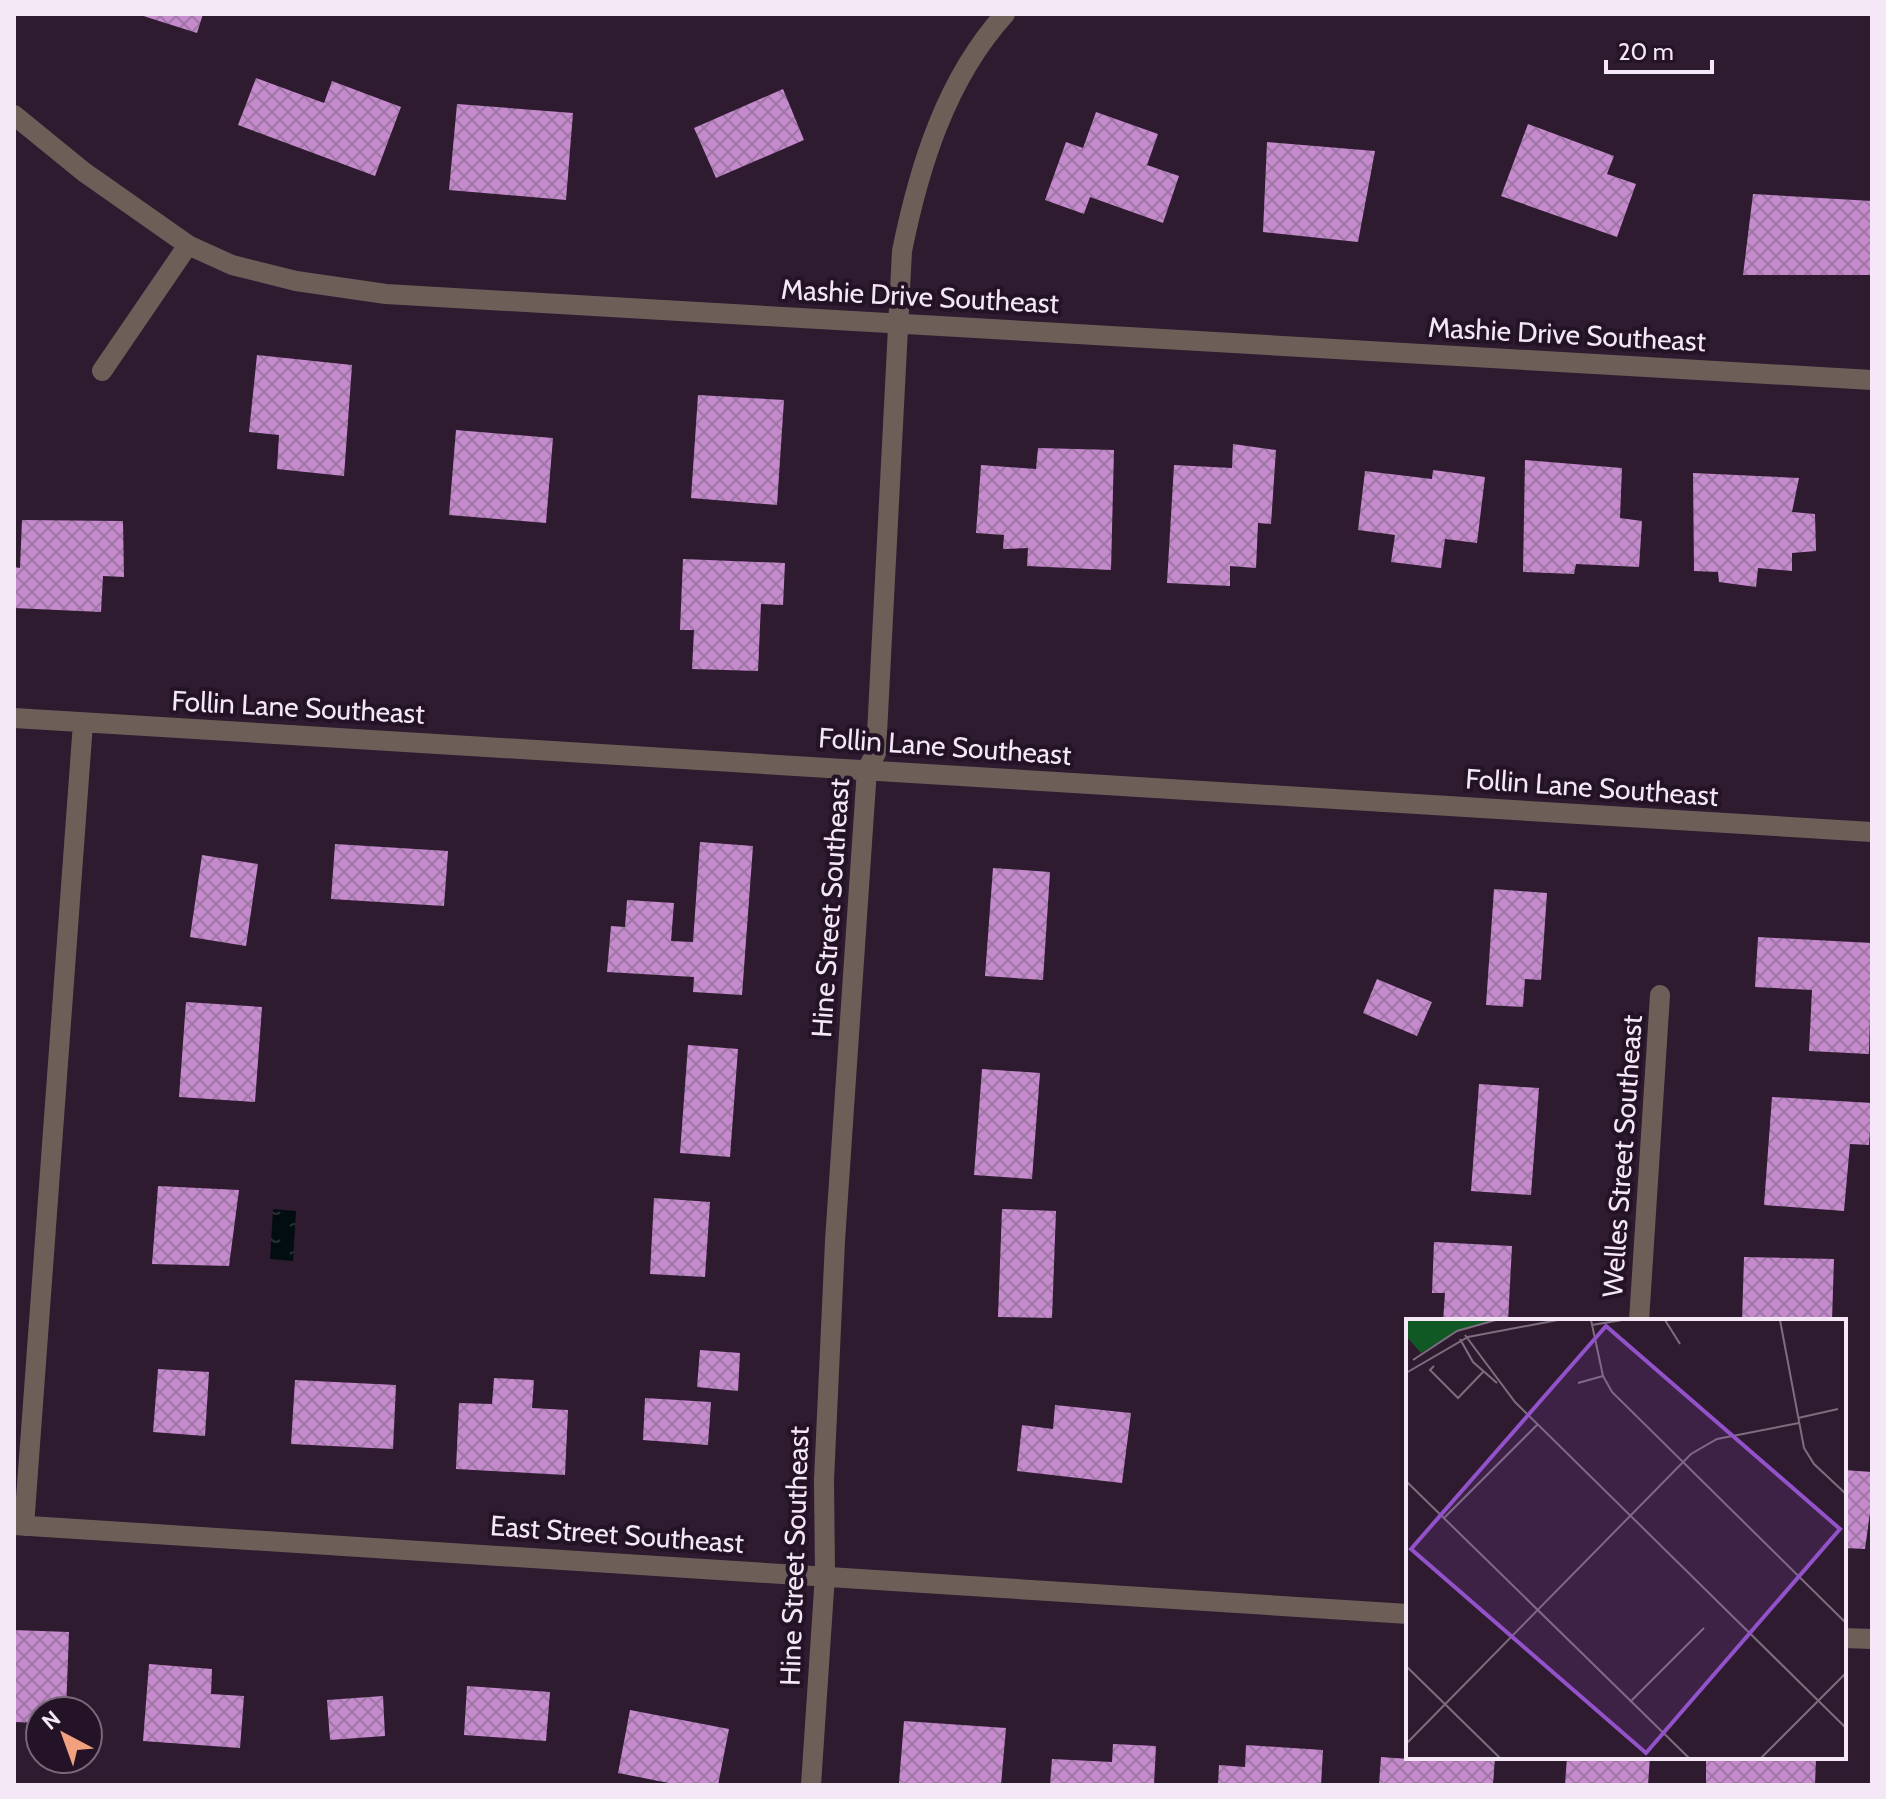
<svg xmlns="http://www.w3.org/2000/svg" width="1886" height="1799" viewBox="0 0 1886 1799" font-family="Cabin,sans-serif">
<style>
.water{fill:url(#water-ripples)}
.building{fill:url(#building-cross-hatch)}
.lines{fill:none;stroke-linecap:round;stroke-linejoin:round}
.minor{stroke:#6d5f58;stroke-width:20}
.labels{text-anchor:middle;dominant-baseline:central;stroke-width:8;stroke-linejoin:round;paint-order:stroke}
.street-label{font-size:28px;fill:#f5e8f6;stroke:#241226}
.inset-road{fill:none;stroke:#7e6d7f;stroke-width:2}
.view{fill:#9352ca;fill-opacity:0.15;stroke:#9352ca;stroke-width:4}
.inset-edge{fill:none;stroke:#f5e8f6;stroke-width:4}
</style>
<defs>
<pattern id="water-ripples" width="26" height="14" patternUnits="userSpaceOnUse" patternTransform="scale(2)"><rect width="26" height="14" fill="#020d12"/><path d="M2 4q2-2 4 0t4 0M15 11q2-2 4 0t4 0" fill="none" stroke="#283035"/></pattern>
<pattern id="building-cross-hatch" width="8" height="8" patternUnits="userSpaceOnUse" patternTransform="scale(2)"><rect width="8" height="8" fill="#c48acc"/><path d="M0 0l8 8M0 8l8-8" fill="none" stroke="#9f76a5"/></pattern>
</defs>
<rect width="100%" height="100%" fill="#2e1b30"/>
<path class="water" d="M273,1209L296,1211L293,1261L270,1259Z"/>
<path class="building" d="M137,14H203L197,33Z
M256,78L324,103L332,81L401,107L375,176L238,125Z
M783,89L804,140L716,178L694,128Z
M457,104L573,113L566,200L449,190Z
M1096,112L1158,134L1147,165L1179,176L1163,223L1090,197L1084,214L1045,200L1066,142L1083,148Z
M1528,124L1614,156L1607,174L1636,184L1617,237L1501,196Z
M1267,142L1375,151L1358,242L1263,232Z
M1753,194L1872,201V275H1743Z
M257,355L352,365L344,476L277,469L279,435L249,432Z
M698,395L784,400L777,505L691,498Z
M456,430L553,438L546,523L449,515Z
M1233,444L1276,450L1271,524L1258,523L1256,568L1230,566V586L1167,583L1174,465L1232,468Z
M1038,448L1114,450L1111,570L1027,566L1028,548L1003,549L1004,535L976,533L981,465L1036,469Z
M1525,460L1622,468L1620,518L1642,521L1639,567L1576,564L1574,574L1523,572Z
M1433,470L1485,477L1477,543L1445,539L1441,568L1391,562L1395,535L1358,530L1365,471L1432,479Z
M1693,473L1799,478L1792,512L1815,514L1816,551L1792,553V571L1758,568L1756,587L1719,582L1718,572L1694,571Z
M22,520L123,521L124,577L103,576L101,612L14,608V567L20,568Z
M683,559L785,563L783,605L761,604L758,671L692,669L694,630H680Z
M700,842L753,846L742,995L693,992L694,977L607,972L611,926L625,927L627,900L674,903L671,941L693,942Z
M335,844L448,851L444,906L331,899Z
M202,855L258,864L246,946L190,937Z
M993,868L1050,872L1043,980L985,976Z
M1494,889L1547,893L1541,980L1525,979L1523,1007L1486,1005Z
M1758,937L1872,943L1869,1054L1809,1051L1812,990L1755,987Z
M1377,979L1432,1002L1417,1036L1363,1013Z
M186,1002L262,1007L255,1102L179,1097Z
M688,1045L738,1049L730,1157L680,1153Z
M982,1069L1040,1073L1032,1179L974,1175Z
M1479,1084L1539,1088L1531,1195L1471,1191Z
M1772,1097L1872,1103L1869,1145L1850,1144L1844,1211L1764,1205Z
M158,1186L239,1190L229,1266L152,1264Z
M654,1198L710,1202L705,1277L650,1274Z
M1002,1209L1056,1211L1052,1318L998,1317Z
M1434,1242L1512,1246L1508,1321H1443L1445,1293H1432Z
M1744,1257L1834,1259L1832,1321H1742Z
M700,1350L740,1353L738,1391L697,1387Z
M158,1369L209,1372L205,1436L153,1432Z
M494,1378L534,1380L532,1408L568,1410L565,1475L456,1469L459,1403L492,1404Z
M295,1380L396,1385L393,1449L291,1444Z
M645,1398L711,1402L708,1445L643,1440Z
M1055,1405L1131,1413L1122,1483L1017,1471L1022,1425L1053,1429Z
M1844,1470L1872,1472V1498L1865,1549L1844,1548Z
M14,1630L69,1632L66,1711H40V1723L14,1722Z
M149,1664L212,1669L211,1694L244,1696L240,1748L143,1741Z
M467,1686L550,1692L546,1741L464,1735Z
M383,1696L385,1736L330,1740L327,1700Z
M630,1710L729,1729L718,1785H679L618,1773Z
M904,1721L1006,1728L1001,1785L899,1783Z
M1113,1744L1156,1746L1154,1785H1050L1052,1759L1112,1762Z
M1246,1745L1323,1750L1321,1785H1218L1219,1765L1245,1767Z
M1381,1757L1410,1759V1757H1495L1493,1785H1379Z
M1567,1757H1650L1648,1785H1565Z
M1706,1757L1816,1758L1815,1785H1706Z"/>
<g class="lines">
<path class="minor" d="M14,115L84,172L188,245L232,265L296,281L386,294L1872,380
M102,371L188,245
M14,718L1872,832
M1639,1321L1660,995
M14,1525L1408,1614
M24,1526L83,723
M1844,1638L1872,1639
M811,1785L825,1575L824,1480L835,1241L867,769L876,753L902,251C919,167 946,79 1005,14"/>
</g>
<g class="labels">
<g class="street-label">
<text transform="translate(920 296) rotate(3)">Mashie Drive Southeast</text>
<text transform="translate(1567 334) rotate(3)">Mashie Drive Southeast</text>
<text transform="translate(298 707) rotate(3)">Follin Lane Southeast</text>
<text transform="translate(945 746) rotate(4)">Follin Lane Southeast</text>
<text transform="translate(1592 787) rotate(4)">Follin Lane Southeast</text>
<text transform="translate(830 908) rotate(-86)">Hine Street Southeast</text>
<text transform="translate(1622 1156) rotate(-86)">Welles Street Southeast</text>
<text transform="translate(617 1534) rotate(4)">East Street Southeast</text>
<text transform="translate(794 1556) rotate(-88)">Hine Street Southeast</text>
</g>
</g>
<g transform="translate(1406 1319)">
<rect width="440" height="440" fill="#2e1b30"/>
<path d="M0,1H91L51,12L15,34L0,17Z" fill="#105924"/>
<path class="inset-road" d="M185,1L197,57L206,73L440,304M259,1L274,25M374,1L398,129L408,145L440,175M186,6L216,1M59,16L109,83L440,409M54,20L67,43L91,64M7,41L51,12L90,1M28,47L24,51L52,79L77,53M0,54L62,18L152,1M172,64L197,57M392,99L432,90M0,162L283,439M38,199L132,105M0,347L94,439M224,383L298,309M0,425L285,135L311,120L393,104M355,439L440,354"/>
<path class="view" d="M200,7L434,210L240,434L5,230Z"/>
<rect width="440" height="440" class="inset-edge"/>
</g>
<rect width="1886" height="1799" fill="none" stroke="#f5e8f6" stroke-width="32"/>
<g transform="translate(64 1735) rotate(319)"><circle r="38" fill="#241226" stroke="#786879" stroke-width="2"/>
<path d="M0-6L14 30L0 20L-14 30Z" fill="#f2a17e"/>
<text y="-12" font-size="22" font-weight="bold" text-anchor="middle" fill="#f5e8f6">N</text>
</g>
<path d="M1606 60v12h106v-12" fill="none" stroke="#f5e8f6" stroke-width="4"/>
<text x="1618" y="60" font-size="24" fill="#f5e8f6" stroke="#241226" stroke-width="6" paint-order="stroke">20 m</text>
</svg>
